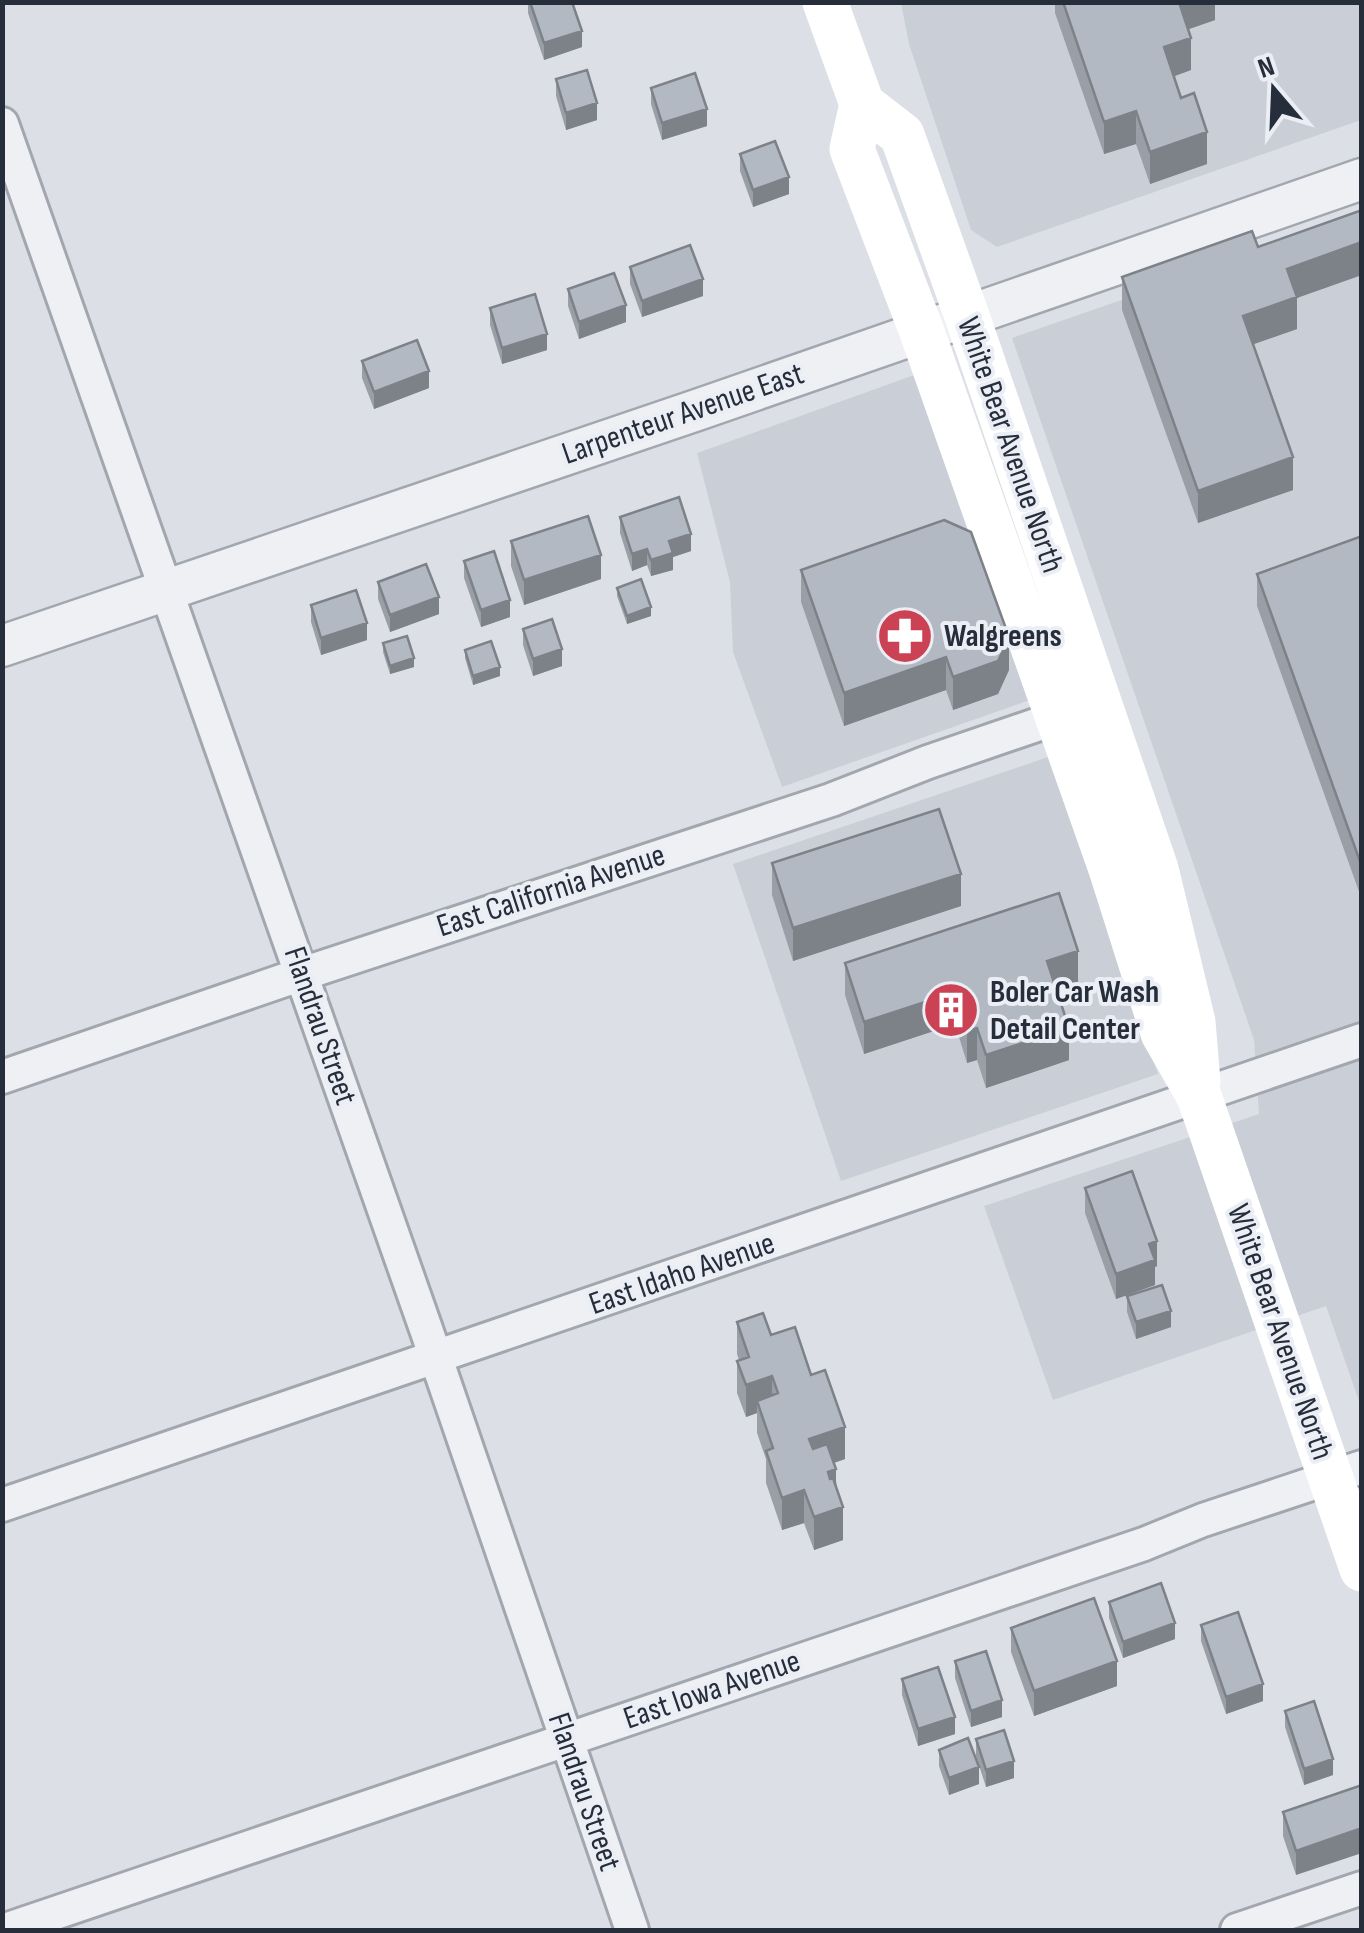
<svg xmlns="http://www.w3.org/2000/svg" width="1364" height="1933" viewBox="0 0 1364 1933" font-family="'Sofia Sans Condensed',sans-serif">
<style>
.built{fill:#cacfd7}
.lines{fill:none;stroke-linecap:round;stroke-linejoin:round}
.minor-casing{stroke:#a2a7af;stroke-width:38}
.tertiary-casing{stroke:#a2a7af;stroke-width:45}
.minor{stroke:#eef0f4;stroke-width:32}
.tertiary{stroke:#eef0f4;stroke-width:40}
.secondary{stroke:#fff;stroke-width:45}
.wall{fill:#9a9fa7}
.shaded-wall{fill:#7d8288}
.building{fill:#b3b9c2;stroke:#7d8288;stroke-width:2.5}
.labels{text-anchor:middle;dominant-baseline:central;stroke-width:8;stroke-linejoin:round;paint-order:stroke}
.street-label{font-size:32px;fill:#262d3b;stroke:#ebeef4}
.poi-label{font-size:32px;font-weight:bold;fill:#262d3b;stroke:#ebeef4;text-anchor:start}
</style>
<rect width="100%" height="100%" fill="#dce0e6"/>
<path class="built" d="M901,3H1361V120L997,247L971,230L909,44Z
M1361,217V1407L1326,1306L1053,1400L984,1206L1259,1114L1254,1040L1012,338Z
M917,374L1030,700L782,787L733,652L730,582L697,453Z
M1051,756L1158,1074L841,1181L733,864Z"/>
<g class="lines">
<g class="minor-casing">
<path id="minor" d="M2,124L426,1329L632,1930
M2,1077L302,974L831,800L928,762L1077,711
M2,1505L1362,1040
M5,1930L1144,1544L1203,1520L1362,1467
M1237,1930L1362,1888"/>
</g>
<g class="tertiary-casing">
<path id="tertiary" d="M2,646L697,410L1362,179"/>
</g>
<use href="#minor" class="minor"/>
<use href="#tertiary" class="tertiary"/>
<path class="secondary" d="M825,2L862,104L902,135L967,316L1156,869L1193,1022L1198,1082
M862,104L852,149L922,332L1111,869L1163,1033L1199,1096L1362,1569"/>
</g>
<path class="wall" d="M528,2H572L582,47L544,60L528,13Z
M1055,2H1215V20L1188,29L1191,70L1174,76L1207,164L1150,184L1136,144L1104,154L1055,13Z
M556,79L597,120L566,130L556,96Z
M651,88L707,126L662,140L651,104Z
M740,154L789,194L753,207L740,171Z
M1258,247L1297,298V329L1253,344L1293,490L1198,523L1122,310V277Z
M630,267L703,296L642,317L630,284Z
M568,289L626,322L579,339L568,306Z
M490,308L547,350L502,364L490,325Z
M362,361L429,388L374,409L362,378Z
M620,517L691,551L673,557V570L651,576L647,565L632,571L620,533Z
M1362,536V900L1257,606V574Z
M511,541L601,579L524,605L511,566Z
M464,561L510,617L481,627L464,578Z
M801,570L1009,670L998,694L953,710L946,690L844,726L801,602Z
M378,582L439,614L390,632L378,599Z
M617,588L651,616L627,624L617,596Z
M311,605L367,640L321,655L311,622Z
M523,629L562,666L533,676L523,645Z
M383,643L414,667L390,674L383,652Z
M465,650L500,676L473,685L465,658Z
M772,863L961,906L793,961L772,895Z
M845,963L1078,984L1057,991L1069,1060L986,1088L977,1060L967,1063L955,1024L864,1054L845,995Z
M1085,1188L1157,1266L1155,1267V1285L1116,1299L1085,1213Z
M1127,1296L1171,1327L1136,1339L1127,1312Z
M737,1322L771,1335L811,1375L845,1459L834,1463L843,1540L814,1550L804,1523L782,1530L766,1483V1459L757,1433V1413L746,1417L737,1393V1361L739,1360L737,1354Z
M1109,1602L1175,1639L1123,1658L1109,1618Z
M1201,1625L1263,1701L1226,1714L1201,1641Z
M1011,1628L1117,1686L1034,1716L1011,1652Z
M955,1661L1002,1717L971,1727L955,1678Z
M902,1679L955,1734L918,1746L902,1695Z
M1285,1711L1333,1775L1304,1785L1285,1727Z
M976,1739L1014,1778L986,1787L976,1756Z
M939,1750L979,1784L949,1795L939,1766Z
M1362,1785L1296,1875L1283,1836V1812Z"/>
<path class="shaded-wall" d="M1178,2H1215V20L1178,33Z
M582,31V47L544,60V43Z
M1191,38V70L1164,80V47Z
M597,103V120L566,130V113Z
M707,109V126L662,140V123Z
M1136,111V144L1104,154V122Z
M1207,132V164L1150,184V152Z
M789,177V194L753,207V190Z
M1362,242V275L1297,298V329L1243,348V316L1287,269Z
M703,279V296L642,317V301Z
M626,305V322L579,339V322Z
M547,334V350L502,364V348Z
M429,371V388L374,409V392Z
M1293,457V490L1198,523V491Z
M691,534V551L673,557V570L651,576V560L669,541Z
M647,549V565L632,571V554Z
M601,555V579L524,605V580Z
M439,597V614L390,632V615Z
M510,600V617L481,627V610Z
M651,607V616L627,624V616Z
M367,623V640L321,655V638Z
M1009,637V670L998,694L953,710V677Z
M562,649V666L533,676V659Z
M946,657V690L844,726V693Z
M414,658V667L390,674V666Z
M500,667V676L473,685V676Z
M961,874V906L793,961V928Z
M1078,951V984L1047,994V961Z
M955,992V1024L864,1054V1022Z
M977,1028V1060L967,1063V1031Z
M1069,1028V1060L986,1088V1055Z
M1157,1241V1266L1155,1267V1285L1116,1299V1274L1149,1244Z
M1171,1311V1327L1136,1339V1322Z
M772,1376V1408L757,1401V1413L746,1417V1385Z
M845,1427V1459L809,1471V1439Z
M836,1469V1502L828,1472Z
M804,1490V1523L782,1530V1498Z
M843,1507V1540L814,1550V1517Z
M1175,1623V1639L1123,1658V1642Z
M1117,1661V1686L1034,1716V1691Z
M1263,1684V1701L1226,1714V1697Z
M1002,1700V1717L971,1727V1711Z
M955,1717V1734L918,1746V1729Z
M1333,1759V1775L1304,1785V1769Z
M1014,1761V1778L986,1787V1770Z
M979,1767V1784L949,1795V1778Z
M1362,1828V1853L1296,1875V1851Z"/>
<path class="building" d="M530,2H572L582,31L544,43Z
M1063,2H1179L1191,38L1164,47L1181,98L1194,93L1207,132L1150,152L1136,111L1104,122Z
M587,70L597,103L566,113L556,79Z
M695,73L707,109L662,123L651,88Z
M775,141L789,177L753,190L740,154Z
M1362,210V242L1287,269L1297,297L1243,316L1293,457L1198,491L1122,277L1252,231L1258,247Z
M690,245L703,279L642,301L630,267Z
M614,273L626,305L579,322L568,289Z
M535,294L547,334L502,348L490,308Z
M417,340L429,371L374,392L362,361Z
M679,497L691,534L669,541L673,553L651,560L647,549L632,554L620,517Z
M588,516L601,555L524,580L511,541Z
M944,520L971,532L1009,637L998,661L953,677L946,657L844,693L801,570Z
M1362,536V867L1257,574Z
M494,551L510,600L481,610L464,561Z
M426,564L439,597L390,615L378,582Z
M641,579L651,607L627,616L617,588Z
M356,590L367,623L321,638L311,605Z
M552,619L562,649L533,659L523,629Z
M407,636L414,658L390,666L383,643Z
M491,641L500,667L473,676L465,650Z
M939,809L961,874L793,928L772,863Z
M1059,893L1078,951L1047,961L1069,1028L986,1055L977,1028L967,1031L955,992L864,1022L845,963Z
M1132,1171L1157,1241L1149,1244L1155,1260L1116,1274L1085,1188Z
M1162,1285L1171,1311L1136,1322L1127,1296Z
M763,1313L771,1335L795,1327L811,1375L825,1370L845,1427L809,1439L813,1449L827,1444L836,1469L828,1472L830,1479L833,1478L843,1507L814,1517L804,1490L782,1498L766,1451L773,1448L757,1401L778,1393L772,1376L746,1385L737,1361L749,1357L737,1322Z
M1161,1583L1175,1623L1123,1642L1109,1602Z
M1094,1598L1117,1661L1034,1691L1011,1628Z
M1238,1612L1263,1684L1226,1697L1201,1625Z
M986,1651L1002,1700L971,1711L955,1661Z
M938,1667L955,1717L918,1729L902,1679Z
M1314,1701L1333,1759L1304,1769L1285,1711Z
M1004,1730L1014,1761L986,1770L976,1739Z
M968,1738L979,1767L949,1778L939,1750Z
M1362,1785V1828L1296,1851L1283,1812Z"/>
<defs>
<g id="pharmacy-disc" transform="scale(2.875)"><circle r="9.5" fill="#ca4254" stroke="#ebeef4"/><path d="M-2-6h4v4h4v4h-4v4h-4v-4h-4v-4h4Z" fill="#fff"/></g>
<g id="building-disc" transform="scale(2.875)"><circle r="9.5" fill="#ca4254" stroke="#ebeef4"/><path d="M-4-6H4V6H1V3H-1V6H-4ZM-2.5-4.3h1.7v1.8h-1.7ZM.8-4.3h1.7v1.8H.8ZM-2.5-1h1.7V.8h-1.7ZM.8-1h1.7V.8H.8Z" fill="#fff"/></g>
</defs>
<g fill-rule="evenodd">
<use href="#pharmacy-disc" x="905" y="636"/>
<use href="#building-disc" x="951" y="1010"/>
</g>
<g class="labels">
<g class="street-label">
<text transform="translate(683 414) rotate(-19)">Larpenteur Avenue East</text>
<text transform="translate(1010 445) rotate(71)">White Bear Avenue North</text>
<text transform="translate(551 891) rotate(-18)">East California Avenue</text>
<text transform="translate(320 1026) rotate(71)">Flandrau Street</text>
<text transform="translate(682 1274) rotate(-19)">East Idaho Avenue</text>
<text transform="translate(1280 1332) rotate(71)">White Bear Avenue North</text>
<text transform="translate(712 1690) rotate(-19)">East Iowa Avenue</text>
<text transform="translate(584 1792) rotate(71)">Flandrau Street</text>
</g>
<g class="poi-label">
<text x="944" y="636">Walgreens</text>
<text x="990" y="992">Boler Car Wash<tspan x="990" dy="37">Detail Center</tspan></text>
</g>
</g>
<rect width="1364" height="1933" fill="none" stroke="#262d3b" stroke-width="10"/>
<g transform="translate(1274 90) rotate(341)" stroke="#ebeef4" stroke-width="8" paint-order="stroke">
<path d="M0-8L18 38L0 25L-18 38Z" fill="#262d3b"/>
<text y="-15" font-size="28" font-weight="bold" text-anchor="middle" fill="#262d3b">N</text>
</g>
</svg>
